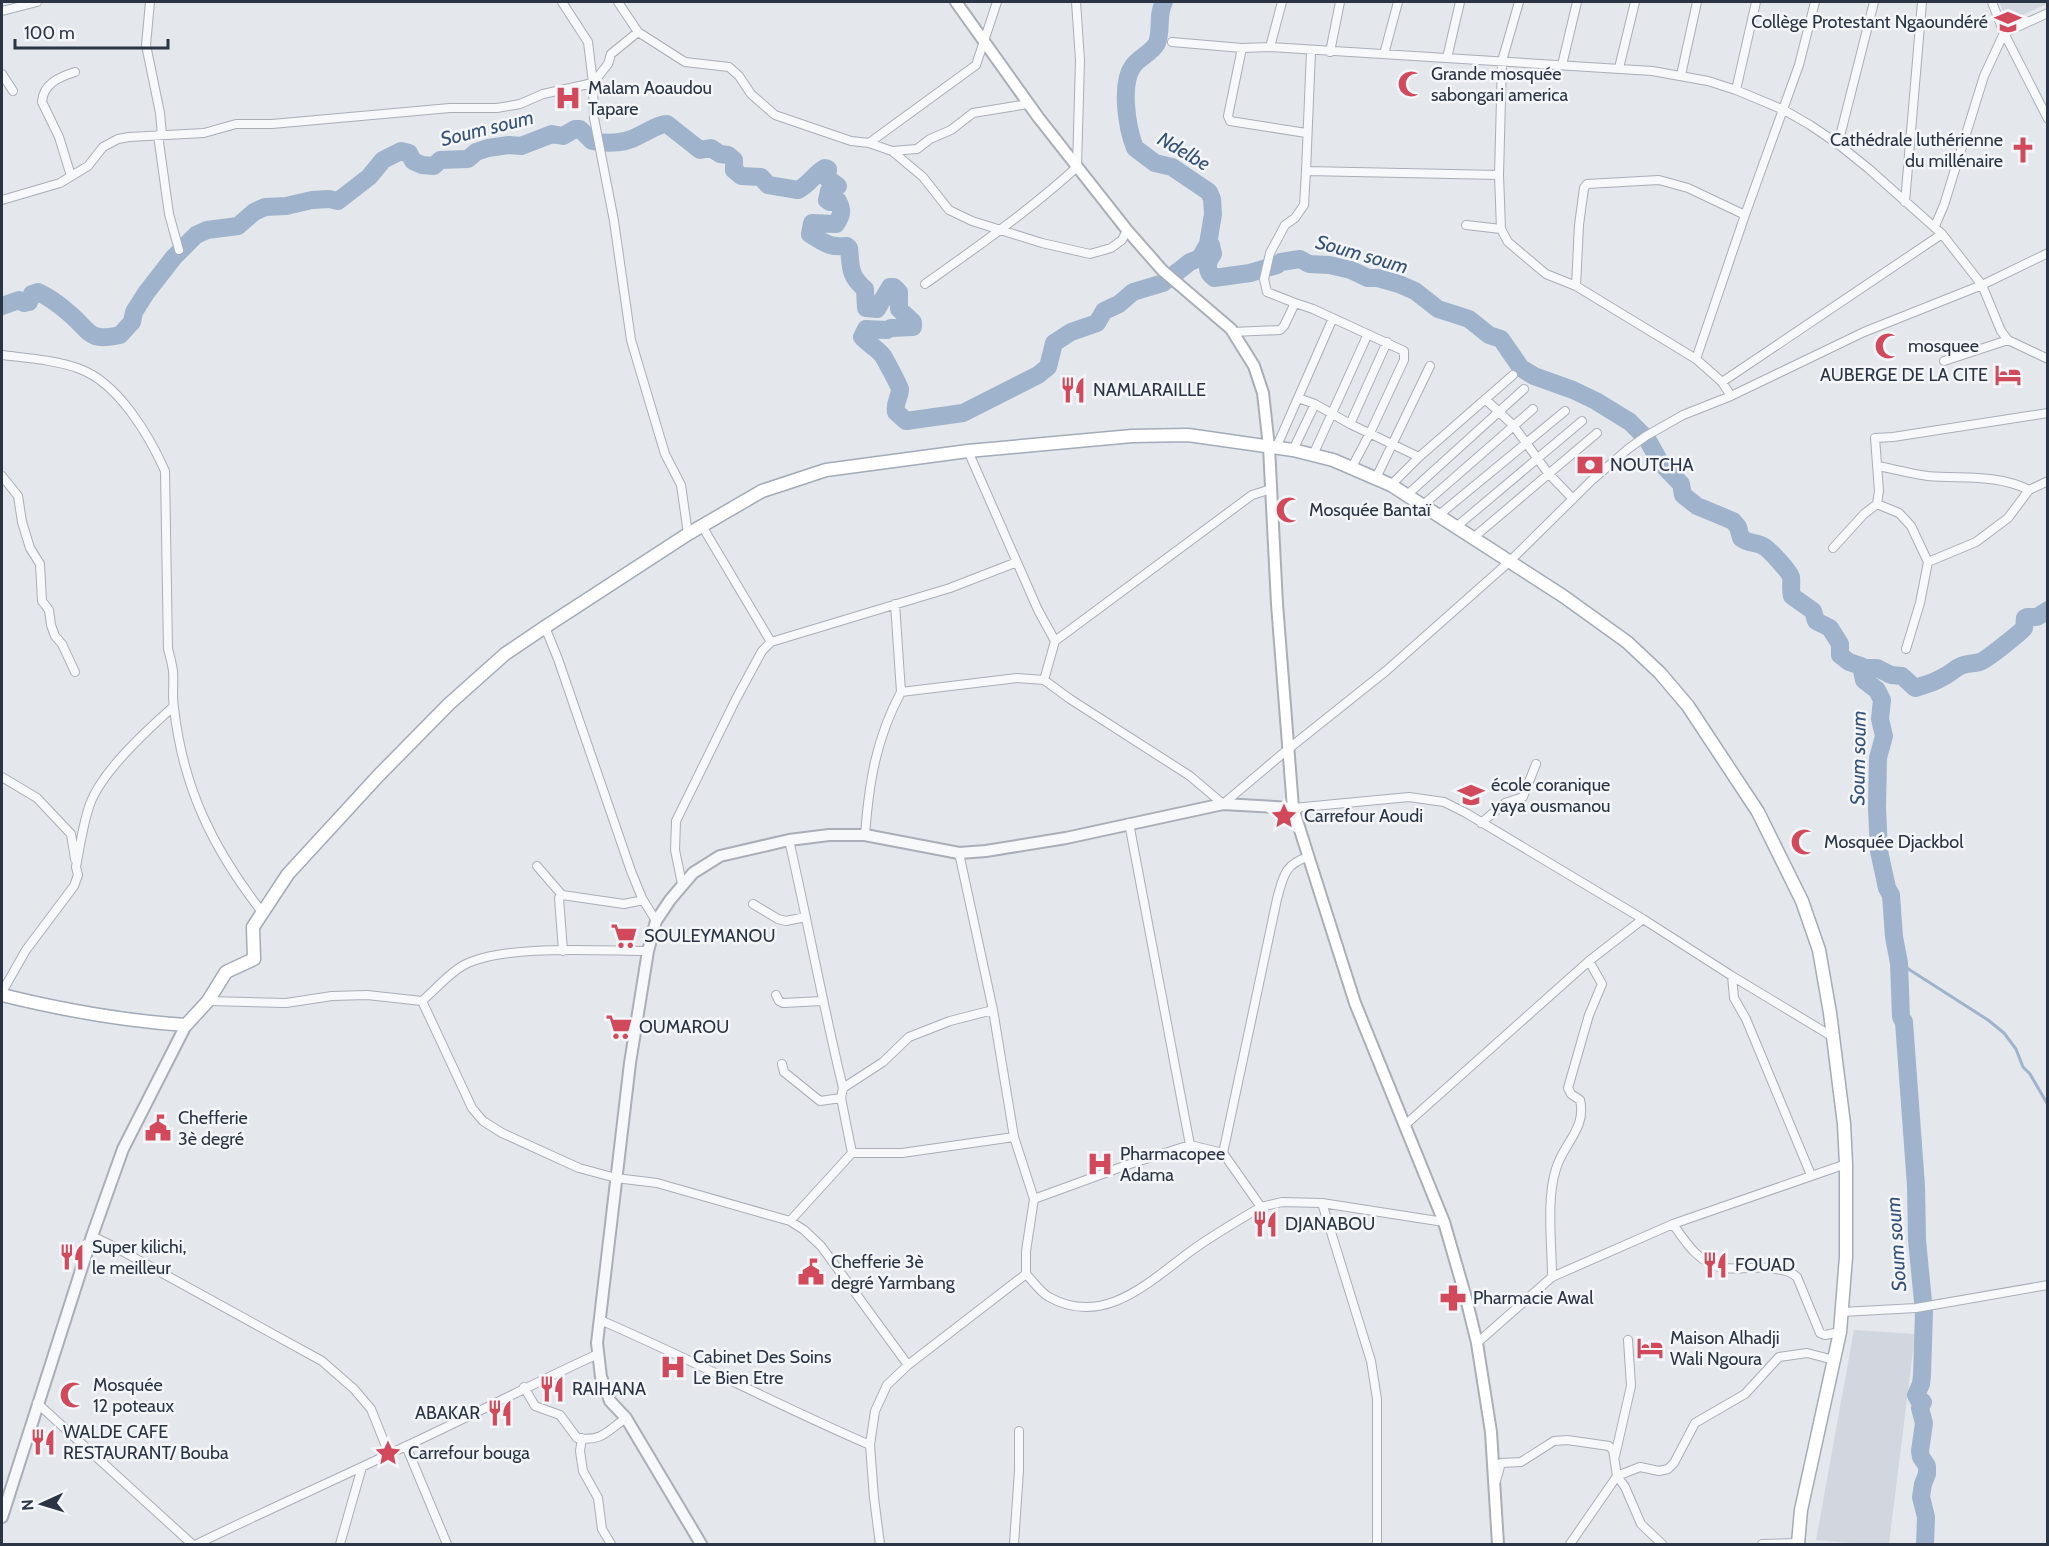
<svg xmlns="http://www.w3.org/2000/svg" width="2049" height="1546" viewBox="0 0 2049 1546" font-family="Cabin,sans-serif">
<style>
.built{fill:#d2d6de}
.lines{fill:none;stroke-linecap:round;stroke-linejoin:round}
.stream{stroke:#9fb4cc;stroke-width:3}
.river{stroke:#9fb4cc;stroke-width:18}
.minor-casing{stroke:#a9aeb7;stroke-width:10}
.tertiary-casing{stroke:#a9aeb7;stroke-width:14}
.secondary-casing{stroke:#a9aeb7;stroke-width:14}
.primary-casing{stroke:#a3abb8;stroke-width:15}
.minor{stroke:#f7f8fa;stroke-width:8}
.tertiary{stroke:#f7f8fa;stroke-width:10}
.secondary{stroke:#fff;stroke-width:10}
.primary{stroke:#fff;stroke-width:12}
.labels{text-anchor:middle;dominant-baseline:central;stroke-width:5;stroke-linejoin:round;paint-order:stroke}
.poi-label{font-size:18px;fill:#2b3445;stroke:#f4f6f9;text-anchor:start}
.water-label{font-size:20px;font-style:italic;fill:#34527a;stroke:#f4f6f9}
</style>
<rect width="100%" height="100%" fill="#e4e7ec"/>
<path class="built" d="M1999,2H2047V4L2008,21Z
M1854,1330L1915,1334L1889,1544H1862L1816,1540Z"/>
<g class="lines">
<path class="stream" d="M1899,963L1988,1020L2004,1033L2016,1049L2023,1067L2030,1074L2048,1105"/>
<path class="river" d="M1164,2C1157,14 1162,30 1157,43C1152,53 1139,57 1133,66C1120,84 1127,128 1135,148L1155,163L1172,167L1209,192L1212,199L1213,214L1208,244
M2,306L19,300L24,303L29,302L32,294L38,292C49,297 61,306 70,314C91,332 88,342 120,335L132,322L134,312L146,293L174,257L196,235L207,230L238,226L254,212L265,207L286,206L312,200L329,199L338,201L369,177L383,160L401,151L409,153L413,161L422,165L434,166L440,160L468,159L476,152L488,148L509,145L521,146L552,134L563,136L575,129H580L592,141C608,144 625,144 640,135C649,131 658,124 667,124L700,150L711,148L720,154L728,155L734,160V170L741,176L761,177L768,185L798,190C809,185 814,174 825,168L828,169L827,178L838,186L835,189L829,191L827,200L830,202L838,201C843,210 842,215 836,224L812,223L810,234C823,242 829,248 847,246L849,248C851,267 849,276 865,289L866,308L877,309L890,287H894L899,292V309L913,322V327L891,328L887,330L866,329L862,337C868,344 878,349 883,356C886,361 899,385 900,389C900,397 894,403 896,412L906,421L963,413L1038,375L1048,367L1054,343L1071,332L1097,323L1104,311L1119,304L1133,292L1163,283L1190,262L1200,258L1208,244L1211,245L1213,254C1207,262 1205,271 1214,278L1250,273L1277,265L1281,262L1300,259L1309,264L1329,265L1351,270L1368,278H1378L1399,284L1415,291L1438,309L1469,319L1489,335L1501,339L1521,368L1534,376L1573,390L1596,401L1630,422L1647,439L1660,462L1681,484L1683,495L1697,506L1733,521L1738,527L1741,538C1749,544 1756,542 1763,546C1769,549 1789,571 1791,577C1792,583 1790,589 1792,596L1813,611L1816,621L1830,628L1840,644V655L1849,662L1861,666L1864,680L1877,690L1882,700L1880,719L1884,736L1878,758L1877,808L1879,851L1887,888L1891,895L1894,937L1899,963L1901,1017L1904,1022L1916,1186L1917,1240L1924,1312L1922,1375L1921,1384L1916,1395L1918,1399L1923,1402L1920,1408L1924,1423L1920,1451L1921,1457L1927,1466V1474L1923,1484L1921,1497L1926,1517L1925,1544
M1861,668H1877L1891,675L1902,676L1915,688C1932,683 1943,679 1957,668C1963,663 1973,664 1980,662C1984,662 2022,631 2024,628C2025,625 2024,622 2025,618L2027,617H2037L2048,610"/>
<g class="minor-casing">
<path id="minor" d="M150,2L146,45L160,113L162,135
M562,2L588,42L593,83L594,118L614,221L631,340L665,454L681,485L688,534
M618,2L638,32
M2,11L37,2
M2048,13L2004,33L2048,119
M1172,42L1242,48L1270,47L1652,71L1708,81L1736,90L1784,110L1810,125L1838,144L1869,169L1942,234L1982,285L2001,331L2008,340L2048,359
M1270,47L1282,2
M1242,48L1228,116L1230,121L1306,133
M1311,51L1306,171L1499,175
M1330,52L1340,2
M1384,54L1398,2
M1447,58L1460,2
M1562,65L1577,2
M1619,68L1635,2
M2,74L13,91
M1681,75L1697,2
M1736,90L1756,2
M158,135L169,214L179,250
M869,143L976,65L997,2
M1838,144L1874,2
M892,151L917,149L930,139L951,130L973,113L1028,104
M71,176L59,137L42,102C43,84 59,77 75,72
M2,200L60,183L88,166L103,147L118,139L129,137L204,133L236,124H272L450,108H497L520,104L543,94L593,83L608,64L611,54L638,32L685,62L729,67L739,76L751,94L775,115L851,141L869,143L892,151L923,177L949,210L972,221L1042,243L1090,254L1111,248L1122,240L1127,230
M1905,202L1922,2
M1466,225L1501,229L1508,242L1546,274L1576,286L1696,359L1722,382L1731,396
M1935,226L1944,205L1984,76L2004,33L1992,2
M1501,229L1499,175L1502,61L1519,2
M925,284C977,247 1030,210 1077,167L1080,60L1076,2
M1576,286L1579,225L1584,188L1587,184L1659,180L1688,188L1745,215
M1295,303L1267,292L1264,279L1270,253L1285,225L1295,218L1304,205L1306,171
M1233,332L1280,330L1284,326L1295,303L1313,309L1404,351V360L1370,433L1352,467
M2,355C26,358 57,360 80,369C118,383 149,435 165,471L168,649C170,656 172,664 173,671C174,683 172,696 174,708C183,788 213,849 262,912
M1696,359L1745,215L1799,65L1815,2
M1944,361L2008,340
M1722,382L1942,234
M1298,398L1315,404L1350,424L1419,457
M1485,399L1513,425L1548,473L1573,499
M1350,424L1387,342
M1276,448L1333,318
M1293,450L1315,404
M968,451L1038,610L1055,641
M1313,455L1367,336
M1878,466C1894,469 1911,474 1928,476C1962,479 1998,474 2029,490
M2,476L18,496L22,522L30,548L40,564L42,601L49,610L51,625L55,636L62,644L75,672
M1376,478L1430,366
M1391,485L1419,457L1513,375
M1407,495L1524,389
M1877,504L1899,513L1911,526L1928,562L1920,603L1906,649
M1423,505L1533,409
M1439,515L1565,411
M702,526L771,642
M1456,527L1582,421
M1473,538L1597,433
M1833,548L1864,514L1877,504L1879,491L1875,438L1893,437L2048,413
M1928,562L1976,542L2008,518L2029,490L2048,481
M895,604L901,692
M545,627L558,659L631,871L642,898L656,921
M1044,680L1055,641L1252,495L1271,489
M2,777L37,798L71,834L75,859
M1293,808L1409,797L1444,802L1466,813L1643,919L1732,976L1833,1037
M1129,823L1190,1145
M1481,823L1505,803L1523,797L1536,764
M865,835C869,782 876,739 901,692L1017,678L1044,680L1070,699L1190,776L1223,804L1287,750L1386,671L1509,562L1591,481L1628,449L1646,436L1683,415L1731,396L1864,332L1982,285L2048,253
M789,840C808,923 823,1006 843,1088L841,1098L852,1153
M959,853L993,1010L1014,1137L1034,1199
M1308,857C1284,864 1283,878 1277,899L1223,1153L1261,1207L1282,1202L1322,1203L1444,1222
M537,866L562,895L624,904L643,900
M682,884L675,850L676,821L736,699L762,651L771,642L950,588L1017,562
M562,895L559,898L563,951
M753,904L778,919L786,921L806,917
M1732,976L1734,998L1746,1019L1811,1175
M2,992L26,950L74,886L78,875L76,867C80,846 83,823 90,804C102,771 147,730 173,707
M776,995L779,1001L783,1003L822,1001
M208,1001L286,1003L332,996L367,995L422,1001C435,990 449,973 464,965C503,944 602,951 648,951
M422,1001L472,1108L483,1121L502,1133L579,1168L616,1178L657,1183L790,1221L804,1230L821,1246L908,1365
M782,1064L784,1072L820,1101L841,1098
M843,1088L883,1062L909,1037L950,1021L993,1010
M1405,1125L1589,961L1643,919
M1223,1153L1190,1145L1127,1165L1034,1199L1026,1251V1274C1033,1281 1040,1292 1049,1297C1104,1328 1150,1281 1191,1251C1213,1235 1237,1221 1261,1207
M1322,1203L1371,1361L1377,1399V1544
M790,1221L852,1153H902L1014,1137
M1673,1224C1686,1243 1700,1265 1725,1268C1740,1270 1755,1266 1771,1268C1781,1270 1789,1270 1797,1277L1820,1333L1825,1335L1840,1332
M92,1236L113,1246L322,1361L354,1389L371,1409L389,1454
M1552,1277C1552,1245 1546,1199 1556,1169C1563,1144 1587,1128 1580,1100L1571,1094L1568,1088L1589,1015L1602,984L1589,961
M1842,1312L1916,1308L2048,1285
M600,1320C691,1359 779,1406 870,1445
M1477,1343L1552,1277L1673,1224L1846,1164
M524,1387L535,1406L560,1415L577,1438C602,1442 607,1431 626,1418
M37,1403L192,1544
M582,1438L580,1451L583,1471L598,1498L602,1529L611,1544
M406,1446L447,1544
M1615,1456L1631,1386L1628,1340
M1496,1481L1501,1463L1521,1462L1554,1441L1567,1440L1609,1446L1613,1450L1617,1476L1625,1487L1641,1524L1662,1544
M197,1544C265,1511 335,1480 404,1447C469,1417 532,1384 598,1354
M340,1544L362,1467
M880,1544L874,1498L870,1445L875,1411L887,1385L908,1365L1026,1274
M1014,1544L1019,1470V1431
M1570,1544L1617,1476L1640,1467L1659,1471L1668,1469L1674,1463L1695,1423L1745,1394L1779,1357L1807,1353L1834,1360
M1762,1544L1798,1543"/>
</g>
<g class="tertiary-casing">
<path id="tertiary" d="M2,1517L92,1236L123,1149L186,1025
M701,1544L626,1418L610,1401L601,1377L597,1343L630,1063L648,951L656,921L670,900L693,873L720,856L789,840L829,835H865L959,853L986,851L1066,838L1223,804L1293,808"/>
</g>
<g class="secondary-casing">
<path id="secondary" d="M956,2L1038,117L1127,230L1162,270L1231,329L1254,366L1263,393L1269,447L1277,604L1293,808L1355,1003L1444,1222L1466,1298L1477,1343L1491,1432L1498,1544"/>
</g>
<g class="primary-casing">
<path id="primary" d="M2,995C63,1010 124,1021 186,1025L208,1001L226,972L254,959L253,927L288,874L379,775L449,704L505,654L545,627L688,534L762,491L826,470L968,451L1132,436L1188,435L1293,450L1333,460L1391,485L1563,596L1627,642L1660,673L1688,706L1758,812L1802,901L1819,950L1830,1013L1844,1124L1846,1164V1257L1840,1332L1801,1510L1798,1544"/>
</g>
<use href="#minor" class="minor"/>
<use href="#tertiary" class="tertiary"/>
<use href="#secondary" class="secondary"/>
<use href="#primary" class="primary"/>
</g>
<defs>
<g id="school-bare" transform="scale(2.07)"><path d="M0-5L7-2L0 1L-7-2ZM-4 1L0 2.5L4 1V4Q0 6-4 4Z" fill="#d1495b" stroke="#f4f6f9" stroke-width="2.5" paint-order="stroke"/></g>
<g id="mosque-bare" transform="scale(2.07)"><path d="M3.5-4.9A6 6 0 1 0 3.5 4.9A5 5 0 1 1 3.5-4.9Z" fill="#d1495b" stroke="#f4f6f9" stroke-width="2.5" paint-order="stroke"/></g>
<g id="hospital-bare" transform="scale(2.07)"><path d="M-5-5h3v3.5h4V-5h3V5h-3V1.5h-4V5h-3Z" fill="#d1495b" stroke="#f4f6f9" stroke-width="2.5" paint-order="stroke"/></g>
<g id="church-bare" transform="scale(2.07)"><path d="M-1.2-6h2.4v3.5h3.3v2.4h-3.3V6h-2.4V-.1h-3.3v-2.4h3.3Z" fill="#d1495b" stroke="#f4f6f9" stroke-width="2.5" paint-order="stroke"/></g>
<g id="hotel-bare" transform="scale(2.07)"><path d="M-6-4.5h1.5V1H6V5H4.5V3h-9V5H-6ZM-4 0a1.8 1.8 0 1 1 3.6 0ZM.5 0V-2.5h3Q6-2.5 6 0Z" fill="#d1495b" stroke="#f4f6f9" stroke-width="2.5" paint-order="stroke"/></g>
<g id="restaurant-bare" transform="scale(2.07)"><path d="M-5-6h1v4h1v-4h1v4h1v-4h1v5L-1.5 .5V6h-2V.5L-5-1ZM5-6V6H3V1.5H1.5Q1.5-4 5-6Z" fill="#d1495b" stroke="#f4f6f9" stroke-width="2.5" paint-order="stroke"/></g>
<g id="bank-bare" transform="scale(2.07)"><path d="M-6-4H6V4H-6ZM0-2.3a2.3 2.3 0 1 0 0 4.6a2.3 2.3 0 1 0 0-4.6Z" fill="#d1495b" stroke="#f4f6f9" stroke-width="2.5" paint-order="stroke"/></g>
<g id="sight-bare" transform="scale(2.07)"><path d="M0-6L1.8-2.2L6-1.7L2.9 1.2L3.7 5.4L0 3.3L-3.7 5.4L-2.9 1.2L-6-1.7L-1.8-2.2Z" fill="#d1495b" stroke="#f4f6f9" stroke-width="2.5" paint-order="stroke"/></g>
<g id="supermarket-bare" transform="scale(2.07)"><path d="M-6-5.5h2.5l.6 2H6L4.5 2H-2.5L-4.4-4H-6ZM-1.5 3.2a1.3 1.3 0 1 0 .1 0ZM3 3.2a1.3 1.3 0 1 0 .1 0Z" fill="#d1495b" stroke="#f4f6f9" stroke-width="2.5" paint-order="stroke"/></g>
<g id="civic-bare" transform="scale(2.07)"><path d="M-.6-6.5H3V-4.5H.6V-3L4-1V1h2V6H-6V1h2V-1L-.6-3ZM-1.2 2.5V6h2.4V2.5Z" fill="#d1495b" stroke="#f4f6f9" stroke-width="2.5" paint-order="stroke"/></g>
<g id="pharmacy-bare" transform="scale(2.07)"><path d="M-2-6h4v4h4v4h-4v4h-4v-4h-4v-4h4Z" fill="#d1495b" stroke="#f4f6f9" stroke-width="2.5" paint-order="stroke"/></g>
</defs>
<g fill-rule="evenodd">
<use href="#school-bare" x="2008" y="22"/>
<use href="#mosque-bare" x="1411" y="84"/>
<use href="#hospital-bare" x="568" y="98"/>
<use href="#church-bare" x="2023" y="150"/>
<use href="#mosque-bare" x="1888" y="346"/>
<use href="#hotel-bare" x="2008" y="375"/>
<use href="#restaurant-bare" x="1073" y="390"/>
<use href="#bank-bare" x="1590" y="465"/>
<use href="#mosque-bare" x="1289" y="510"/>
<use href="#school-bare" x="1471" y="795"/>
<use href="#sight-bare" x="1284" y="816"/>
<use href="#mosque-bare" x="1804" y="842"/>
<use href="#supermarket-bare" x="624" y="936"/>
<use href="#supermarket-bare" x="619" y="1027"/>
<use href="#civic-bare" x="158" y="1128"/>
<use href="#hospital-bare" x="1100" y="1164"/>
<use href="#restaurant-bare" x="1265" y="1224"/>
<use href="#restaurant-bare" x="72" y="1257"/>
<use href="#restaurant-bare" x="1715" y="1265"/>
<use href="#civic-bare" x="811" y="1272"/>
<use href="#pharmacy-bare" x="1453" y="1298"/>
<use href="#hotel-bare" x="1650" y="1348"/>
<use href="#hospital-bare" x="673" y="1367"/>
<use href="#restaurant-bare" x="552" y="1389"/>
<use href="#mosque-bare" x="73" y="1395"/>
<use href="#restaurant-bare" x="500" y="1413"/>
<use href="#restaurant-bare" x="43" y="1442"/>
<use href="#sight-bare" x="388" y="1453"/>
</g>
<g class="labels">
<g class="poi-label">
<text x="1988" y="22" text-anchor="end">Collège Protestant Ngaoundéré</text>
<text x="1431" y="74">Grande mosquée<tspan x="1431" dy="21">sabongari america</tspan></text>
<text x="588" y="88">Malam Aoaudou<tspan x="588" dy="21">Tapare</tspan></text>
<text x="2003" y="140" text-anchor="end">Cathédrale luthérienne<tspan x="2003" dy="21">du millénaire</tspan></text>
<text x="1908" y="346">mosquee</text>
<text x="1988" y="375" text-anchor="end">AUBERGE DE LA CITE</text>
<text x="1093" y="390">NAMLARAILLE</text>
<text x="1610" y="465">NOUTCHA</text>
<text x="1309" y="510">Mosquée Bantaï</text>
<text x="1491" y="785">école coranique<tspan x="1491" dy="21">yaya ousmanou</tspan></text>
<text x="1304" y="816">Carrefour Aoudi</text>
<text x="1824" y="842">Mosquée Djackbol</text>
<text x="644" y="936">SOULEYMANOU</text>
<text x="639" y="1027">OUMAROU</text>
<text x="178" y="1118">Chefferie<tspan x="178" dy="21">3è degré</tspan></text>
<text x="1120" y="1154">Pharmacopee<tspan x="1120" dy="21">Adama</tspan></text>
<text x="1285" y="1224">DJANABOU</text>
<text x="92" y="1247">Super kilichi,<tspan x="92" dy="21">le meilleur</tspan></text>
<text x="831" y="1262">Chefferie 3è<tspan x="831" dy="21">degré Yarmbang</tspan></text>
<text x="1735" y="1265">FOUAD</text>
<text x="1473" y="1298">Pharmacie Awal</text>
<text x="1670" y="1338">Maison Alhadji<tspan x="1670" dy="21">Wali Ngoura</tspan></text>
<text x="693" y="1357">Cabinet Des Soins<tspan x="693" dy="21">Le Bien Etre</tspan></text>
<text x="93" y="1385">Mosquée<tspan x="93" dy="21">12 poteaux</tspan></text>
<text x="572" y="1389">RAIHANA</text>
<text x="480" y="1413" text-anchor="end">ABAKAR</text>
<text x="63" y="1432">WALDE CAFE<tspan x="63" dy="21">RESTAURANT/ Bouba</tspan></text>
<text x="408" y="1453">Carrefour bouga</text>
</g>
<g class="water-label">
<text transform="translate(487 128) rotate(-14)">Soum soum</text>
<text transform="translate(1184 151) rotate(30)">Ndelbe</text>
<text transform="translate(1362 254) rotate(16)">Soum soum</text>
<text transform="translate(1858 758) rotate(-89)">Soum soum</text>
<text transform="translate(1896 1244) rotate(-94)">Soum soum</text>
</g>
</g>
<rect width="2049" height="1546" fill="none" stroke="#2b3445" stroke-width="6"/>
<g transform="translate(42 1504) rotate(266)" stroke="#f4f6f9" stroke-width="4.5" paint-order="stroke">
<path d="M0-4.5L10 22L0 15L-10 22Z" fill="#2b3445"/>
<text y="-9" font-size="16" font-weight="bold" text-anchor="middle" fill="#2b3445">N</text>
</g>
<path d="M15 39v9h153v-9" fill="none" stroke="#2b3445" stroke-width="3"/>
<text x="24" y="39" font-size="18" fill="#2b3445" stroke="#f4f6f9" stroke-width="4.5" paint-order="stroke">100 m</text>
</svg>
